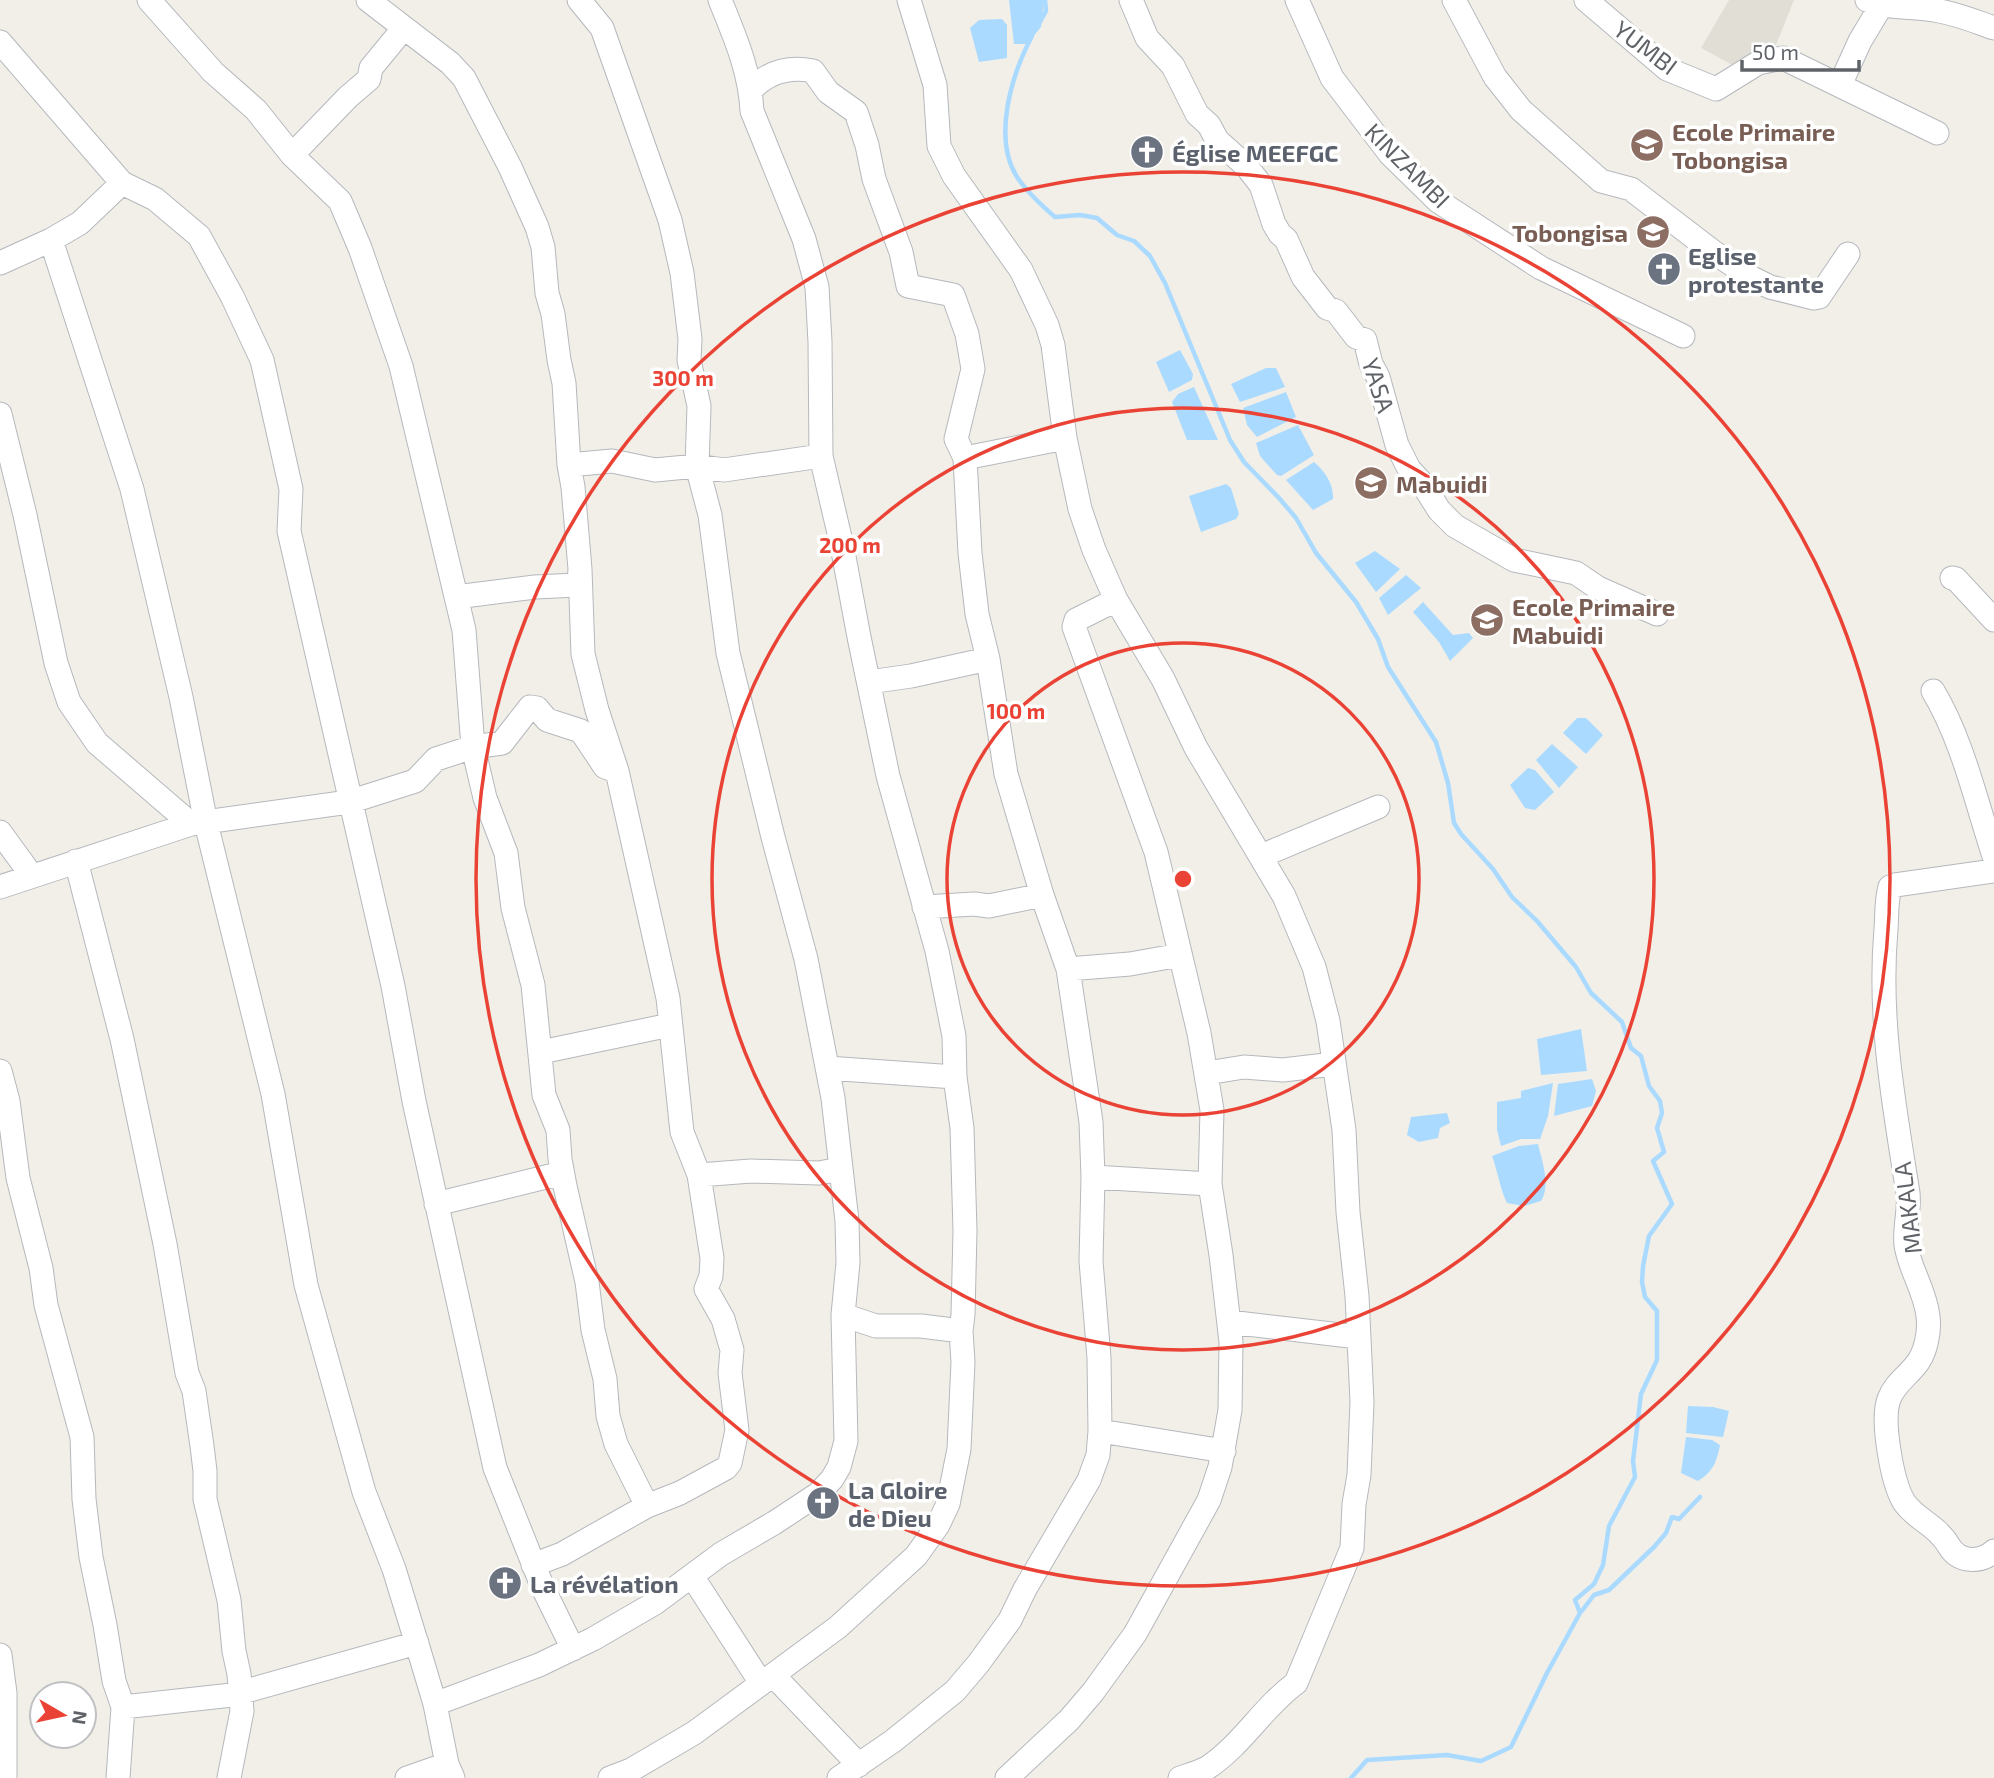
<svg xmlns="http://www.w3.org/2000/svg" width="1994" height="1778" viewBox="0 0 1994 1778" font-family="'Exo 2',sans-serif">
<style>
.education{fill:#e1ded6}
.water{fill:#aadaff}
.lines{fill:none;stroke-linecap:round;stroke-linejoin:round}
.stream{stroke:#aadaff;stroke-width:4.5}
.minor-casing{stroke:#b5b8bc;stroke-width:25}
.minor{stroke:#fff;stroke-width:23}
.ring{fill:none;stroke:#ea4335;stroke-width:3.5}
.labels{text-anchor:middle;dominant-baseline:central;stroke-width:7;stroke-linejoin:round;paint-order:stroke}
.street-label{font-size:24px;fill:#5f6368;stroke:#fff}
.education-label{font-size:24px;font-weight:bold;fill:#785e54;stroke:#fff;text-anchor:start}
.worship-label{font-size:24px;font-weight:bold;fill:#5b616d;stroke:#fff;text-anchor:start}
.centre{fill:#ea4335;stroke:#fff;stroke-width:3.5}
.ring-label{font-size:21px;text-anchor:middle;font-weight:bold;fill:#ea4335;stroke:#fff;stroke-width:7;stroke-linejoin:round;paint-order:stroke}
</style>
<rect width="100%" height="100%" fill="#f1efe8"/>
<path class="education" d="M1729,0H1794L1772,55L1740,69L1701,48Z"/>
<path class="water" d="M1009,0H1044L1041,27L1027,44H1014Z
M1002,19L1007,25V58L979,62L970,28L979,20Z
M1180,350L1193,374L1192,380L1169,392L1156,362Z
M1266,368H1276L1285,387L1240,402L1231,384Z
M1194,387L1218,440H1187L1172,402L1178,394Z
M1286,392L1296,417L1257,437L1247,425L1243,408Z
M1298,425L1314,455L1281,476L1277,475L1260,456L1256,443Z
M1314,462C1325,471 1334,485 1333,499L1313,510L1286,480Z
M1226,484L1231,488L1239,514L1236,519L1201,532L1189,496Z
M1375,551L1400,569L1376,592L1355,563Z
M1406,575L1421,588L1388,615L1379,598Z
M1423,602L1453,635L1469,633L1473,638L1450,661L1439,642L1413,612Z
M1577,718H1586L1603,735L1586,754L1563,733Z
M1552,744L1578,767L1559,788L1536,760Z
M1528,768L1535,770L1554,792L1535,810L1525,808L1510,785Z
M1581,1029L1587,1071L1541,1075L1537,1039Z
M1592,1079L1596,1091L1592,1106L1554,1116L1558,1084Z
M1553,1083L1548,1116L1540,1139H1521L1501,1146L1497,1130V1102L1521,1098V1091Z
M1447,1113L1450,1123L1440,1128L1438,1138L1419,1142L1407,1135L1411,1117Z
M1538,1144C1542,1161 1551,1185 1541,1201L1524,1206L1507,1203C1500,1189 1498,1172 1492,1156L1519,1146Z
M1688,1406L1713,1407L1729,1411L1723,1437L1686,1433Z
M1686,1437L1712,1440L1720,1445C1717,1461 1713,1472 1698,1481L1681,1473Z"/>
<g class="lines">
<path class="stream" d="M1040,22L1046,11L1045,0
M1032,36C1012,74 992,137 1017,177C1027,192 1041,205 1055,217L1080,215L1097,218L1117,235L1134,241L1150,256L1165,283L1230,440L1244,462L1279,498L1296,518L1316,553L1356,602L1378,639L1388,667L1436,742L1448,783L1454,823L1461,834L1493,869L1512,897L1537,921L1576,967L1591,993L1622,1022L1631,1048L1641,1056L1649,1086L1660,1101L1662,1113L1657,1128L1664,1152L1653,1161L1672,1204L1649,1236L1643,1266L1642,1282L1645,1297L1657,1311V1360L1641,1394L1633,1461L1635,1477L1609,1526L1603,1565L1594,1584L1575,1600L1580,1613L1547,1673L1511,1747L1481,1761L1447,1755L1367,1760L1351,1778
M1581,1612L1594,1595L1609,1590L1654,1547L1666,1533L1672,1517L1679,1519L1700,1497"/>
<g class="minor-casing">
<path id="minor" d="M149,0L213,72L256,110L292,155L340,201L360,248L401,366L464,630L473,747L485,798L506,853L513,908L533,985L544,1095L558,1130L560,1159L565,1186L587,1282L593,1330L605,1379L608,1416L616,1444L647,1506
M368,0L450,63L464,78L510,167L537,227L543,247L547,293L553,314L559,360L564,383L569,465L573,487L580,569L583,654L597,710L617,771L668,998L682,1132L699,1175L712,1258L711,1276L706,1289L723,1319L732,1350L730,1373L737,1430L730,1463L726,1468L680,1493L647,1506L562,1554L533,1565
M909,0L935,85L939,146L954,176L1021,270L1047,325L1053,345L1065,438L1080,509L1094,550L1116,600L1163,679L1196,748L1284,896L1314,967L1328,1021L1344,1130L1348,1212L1357,1296L1362,1402L1359,1475L1354,1504L1352,1548L1296,1683C1263,1707 1242,1745 1207,1768C1199,1772 1189,1775 1180,1778
M1131,0L1147,38L1173,66L1197,114L1209,125L1217,140L1247,167L1261,185L1274,224L1280,234L1286,239L1303,277L1327,308L1336,311L1356,337L1365,340L1371,364L1378,377L1397,445L1409,469L1422,483L1439,510L1455,526L1514,560L1576,573L1598,588L1657,614
M1297,0L1332,78L1390,154L1438,201L1541,268L1683,336
M1454,0L1495,77L1521,110L1601,181L1631,189L1712,251L1752,278L1770,287L1814,298L1819,297L1848,254
M1586,0L1667,69L1716,89L1758,63L1783,58L1937,133
M1867,0C1889,9 1911,6 1934,10C1955,13 1974,21 1994,28
M0,42L122,183L155,199L199,236L232,296L262,360L291,489L289,531L393,986L414,1101L495,1468L543,1588L573,1649
M1840,85L1860,41L1881,6
M751,90C768,72 789,66 813,71L828,92L856,112L867,145L874,179L901,252L908,286L953,295L967,334L973,369L956,439L965,458L970,553L977,614L988,659L1006,774L1042,895L1068,969L1091,1122L1093,1177L1091,1261L1099,1358L1100,1431L1098,1455L1089,1480L1025,1589L1010,1620L978,1664L955,1691L893,1741L839,1778
M292,155L348,97L369,79L371,68L403,29
M122,183L80,223L51,240L132,489L181,697L206,823L273,1094L306,1285L364,1492L394,1569L420,1654L435,1704L447,1764L453,1778
M0,263L51,240
M0,414L25,515L56,663L69,702L97,743L191,824
M965,458L1065,438
M569,465L612,461L655,470L697,466L724,470L821,456
M1952,578L1956,579L1994,620
M456,597L535,587L577,585L579,583L580,569
M869,682L911,676L988,659
M1933,691C1963,741 1976,802 1994,856
M0,832L32,876
M1261,856L1378,807
M76,861L122,1039L165,1244L187,1373L194,1391L202,1446L205,1471V1499L229,1600L234,1651L239,1674L242,1711L229,1778
M1994,871L1895,885L1890,887C1886,901 1887,916 1886,929C1878,1019 1894,1105 1908,1193C1910,1210 1904,1228 1906,1245C1909,1268 1925,1290 1928,1316C1930,1331 1926,1354 1915,1366C1906,1377 1894,1385 1889,1399C1881,1420 1892,1482 1904,1502C1915,1519 1937,1525 1949,1546C1959,1563 1981,1563 1994,1551
M0,887L191,824L349,802L415,781L436,759L473,747L502,743L530,707L537,708L547,720L581,731L605,767L614,770
M924,907L974,904L989,906L1042,895
M1068,969L1130,964L1180,955
M541,1052L670,1025
M827,1068L955,1077
M0,1071L8,1101L18,1178L41,1268L46,1305L82,1437L84,1499L91,1557L105,1625L114,1681L123,1707L118,1778
M1207,1073L1244,1067L1283,1070L1334,1064
M699,1175L751,1171L819,1173L840,1169
M1093,1177L1210,1184
M436,1204L562,1173
M843,1315L876,1326H921L961,1331
M1229,1322L1358,1337
M1100,1431L1224,1451
M692,1576L761,1683
M0,1655L5,1693V1778
M773,1675L859,1765
M435,1704L539,1665L593,1639L655,1603L721,1554L774,1523L818,1494L832,1479L839,1467L846,1441L843,1315L848,1263L847,1221L833,1098L806,959L773,837L728,653L710,515L697,466L699,406L689,360L690,339L682,273L670,220L602,28L579,0
M123,1707L232,1695L417,1643
M407,1778L447,1764
M610,1778L631,1770L694,1733L838,1627L916,1556L938,1525L948,1504L959,1449L963,1362L961,1331L963,1315L965,1231L962,1128L955,1077L954,1036L937,951L888,776L859,637L842,546L821,456L820,342L817,287L804,239L752,111C750,71 735,37 720,0
M1007,1778L1069,1720L1093,1692L1135,1634L1209,1500L1220,1467L1230,1410L1231,1342L1221,1255L1210,1184L1212,1110L1199,1033L1156,852L1074,627L1076,620L1116,600"/>
</g>
<use href="#minor" class="minor"/>
</g>
<g class="ring">
<circle cx="1183" cy="879" r="236"/>
<circle cx="1183" cy="879" r="471"/>
<circle cx="1183" cy="879" r="707"/>
</g>
<defs>
<g id="school-disc" transform="scale(1.75)"><circle r="9.5" fill="#8d6e63" stroke="#fff"/><path d="M0-5L7-2L0 1L-7-2ZM-4 1L0 2.5L4 1V4Q0 6-4 4Z" fill="#fff"/></g>
<g id="church-disc" transform="scale(1.75)"><circle r="9.5" fill="#6b7280" stroke="#fff"/><path d="M-1.2-6h2.4v3.5h3.3v2.4h-3.3V6h-2.4V-.1h-3.3v-2.4h3.3Z" fill="#fff"/></g>
</defs>
<g fill-rule="evenodd">
<use href="#school-disc" x="1647" y="145"/>
<use href="#church-disc" x="1147" y="152"/>
<use href="#school-disc" x="1653" y="232"/>
<use href="#church-disc" x="1664" y="269"/>
<use href="#school-disc" x="1371" y="483"/>
<use href="#school-disc" x="1487" y="620"/>
<use href="#church-disc" x="823" y="1503"/>
<use href="#church-disc" x="505" y="1583"/>
</g>
<g class="labels">
<g class="street-label">
<text transform="translate(1646 47) rotate(37)">YUMBI</text>
<text transform="translate(1408 165) rotate(45)">KINZAMBI</text>
<text transform="translate(1379 385) rotate(72)">YASA</text>
<text transform="translate(1907 1208) rotate(-97)">MAKALA</text>
</g>
<g class="education-label">
<text x="1672" y="131">Ecole Primaire<tspan x="1672" dy="28">Tobongisa</tspan></text>
<text x="1628" y="232" text-anchor="end">Tobongisa</text>
<text x="1396" y="483">Mabuidi</text>
<text x="1512" y="606">Ecole Primaire<tspan x="1512" dy="28">Mabuidi</tspan></text>
</g>
<g class="worship-label">
<text x="1172" y="152">Église MEEFGC</text>
<text x="1688" y="255">Eglise<tspan x="1688" dy="28">protestante</tspan></text>
<text x="848" y="1489">La Gloire<tspan x="848" dy="28">de Dieu</tspan></text>
<text x="530" y="1583">La révélation</text>
</g>
</g>
<circle cx="1183" cy="879" r="10" class="centre"/>
<g class="ring-label">
<text x="683" y="386">300 m</text>
<text x="850" y="553">200 m</text>
<text x="1016" y="719">100 m</text>
</g>
<g transform="translate(63 1715) rotate(99)"><circle r="33" fill="#ffffff" stroke="#bfc1c3" stroke-width="2"/>
<path d="M0-5L12 26L0 18L-12 26Z" fill="#ea4335"/>
<text y="-10" font-size="19" font-weight="bold" text-anchor="middle" fill="#5f6368">N</text>
</g>
<path d="M1742 60v10h117v-10" fill="none" stroke="#5f6368" stroke-width="3.5"/>
<text x="1752" y="60" font-size="21" fill="#5f6368" stroke="#ffffff" stroke-width="5" paint-order="stroke">50 m</text>
</svg>
